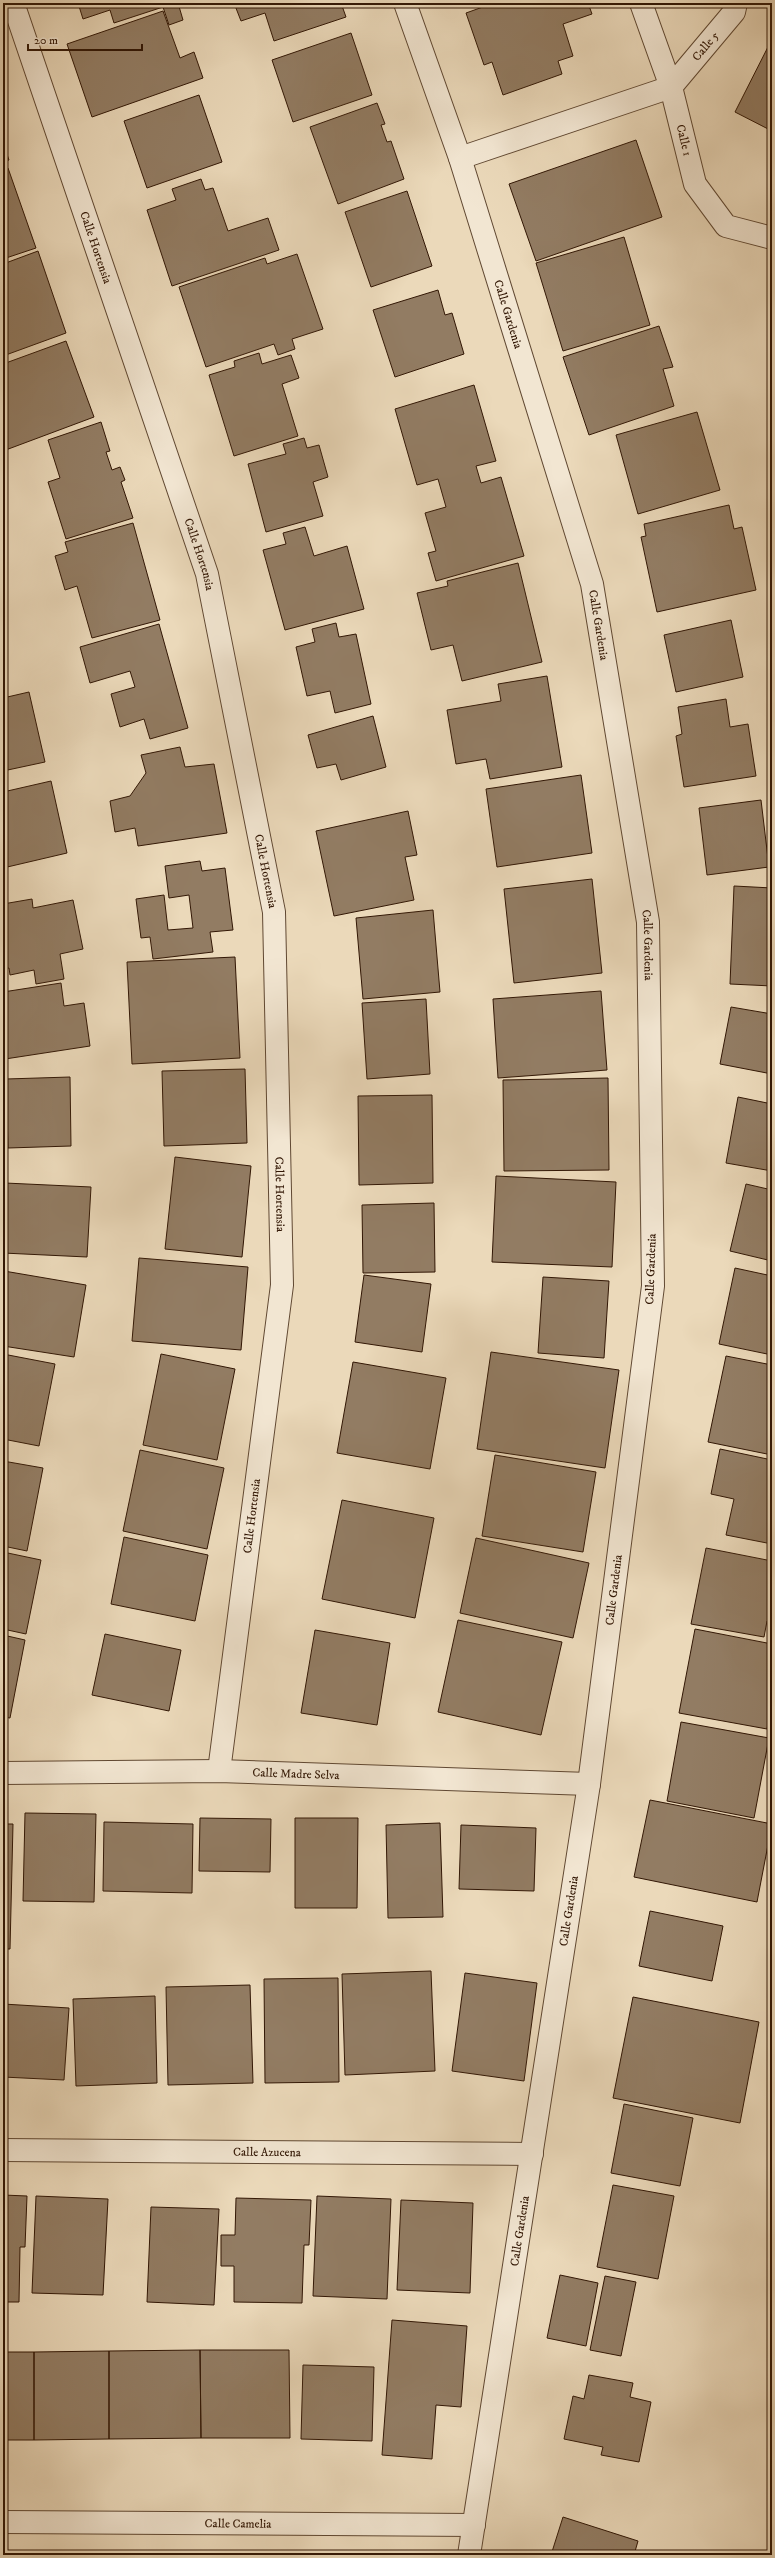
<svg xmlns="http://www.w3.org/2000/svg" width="775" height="2558" viewBox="0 0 775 2558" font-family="'IM FELL DW Pica',serif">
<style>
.building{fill:#927c63;stroke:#321705}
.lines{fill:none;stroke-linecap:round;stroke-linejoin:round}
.minor-casing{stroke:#604832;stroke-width:24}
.minor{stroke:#f2e6d2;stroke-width:22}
.labels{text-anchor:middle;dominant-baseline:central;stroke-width:3;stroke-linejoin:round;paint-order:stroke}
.street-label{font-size:12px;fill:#321705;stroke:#f2e6d2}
</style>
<rect width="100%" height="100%" fill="#ebd9ba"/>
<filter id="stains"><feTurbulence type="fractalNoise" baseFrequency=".005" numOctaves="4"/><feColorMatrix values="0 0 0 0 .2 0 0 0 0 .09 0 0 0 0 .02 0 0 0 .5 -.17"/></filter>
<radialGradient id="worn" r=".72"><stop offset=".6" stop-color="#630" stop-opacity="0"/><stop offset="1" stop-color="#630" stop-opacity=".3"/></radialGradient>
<path class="building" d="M78,3H178L183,20L169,25L163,7L114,23L110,10L83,19Z
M234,3H341L346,17L274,41L265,13L241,21Z
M494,3H588L592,14L563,24L573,56L558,61L562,74L503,95L492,62L484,65L466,13Z
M163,11L180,58L194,52L203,78L92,117L67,44Z
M351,33L372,95L293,122L272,60Z
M772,39V131L735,112Z
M199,95L222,162L147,188L124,121Z
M377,103L385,124L381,125L387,142L391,141L404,179L338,204L310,127Z
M636,140L662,217L536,261L509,184Z
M3,143L9,160L3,162Z
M8,168L36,248L3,259V169Z
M201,179L205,190L213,188L228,231L268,218L279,250L172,286L147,210L176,200L172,189Z
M407,191L432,266L371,287L345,212Z
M624,237L650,325L563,351L536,263Z
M38,251L66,333L3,356V264Z
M297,254L323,329L292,339L295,349L278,355L274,344L206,367L179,287L265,258L267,264Z
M438,290L445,315L452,313L464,354L395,377L373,310Z
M659,326L673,367L663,369L674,406L589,435L563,357Z
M66,341L94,417L3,451V364Z
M259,353L262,364L291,355L299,378L282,384L298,436L234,456L209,375L235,367L234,361Z
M474,385L496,461L476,466L481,483L501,477L524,556L436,581L428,553L436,551L425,513L446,507L438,479L417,485L395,409Z
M697,412L720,490L638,514L616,435Z
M101,422L110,451L106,452L112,470L120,467L125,480L121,482L133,518L66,539L48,482L60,478L48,440Z
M304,438L307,448L319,445L328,477L313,482L323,516L266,532L248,464L286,454L283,444Z
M729,505L734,529L742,527L756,590L657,612L641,537L646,536L644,524Z
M133,523L160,620L92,638L77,586L65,590L55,556L68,552L65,542Z
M305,527L314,556L347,546L364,609L285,630L263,550L286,544L283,533Z
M518,563L542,662L462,681L453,645L431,650L417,593L448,586L447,581Z
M731,620L743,677L676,692L664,635Z
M336,623L339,637L356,634L371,704L335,713L330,691L307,696L296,647L315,642L312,629Z
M159,624L188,728L150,739L144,719L120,727L111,694L135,687L130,671L90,683L80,647Z
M547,676L562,767L490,779L486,759L456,764L447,710L501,701L498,684Z
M29,692L45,762L3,771V698Z
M726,699L730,727L748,724L756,776L684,787L676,736L682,734L678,707Z
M373,716L386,767L341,780L336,764L317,768L308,735Z
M180,747L185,767L214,764L227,833L138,846L135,828L115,832L110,801L130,796L146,773L141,755Z
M581,775L592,853L497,867L486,789Z
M51,781L67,853L3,868V792Z
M761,800L769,867L707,875L699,808Z
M408,811L417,855L405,857L414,900L334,916L316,831Z
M200,861L202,871L225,868L233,930L210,932L213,952L153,959L150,937L141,938L136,899L164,895L168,930L193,928L189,895L169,898L165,866Z
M592,879L602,973L514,983L504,889Z
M734,886L772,888V986L730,984Z
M32,899L33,908L73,900L83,949L60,954L64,979L36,984L34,970L10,975L9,968L3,969V904Z
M433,910L440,992L363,999L356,918Z
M235,957L240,1058L132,1064L127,962Z
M61,983L64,1006L84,1003L90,1046L5,1059L3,992Z
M601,991L607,1070L498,1078L493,999Z
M426,999L430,1074L367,1079L362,1003Z
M731,1007L772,1014V1074L720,1064Z
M245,1069L247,1143L164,1146L162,1071Z
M70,1077L71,1146L8,1148L6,1079Z
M608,1078L609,1170L504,1171L503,1080Z
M432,1095L433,1183L359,1185L358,1096Z
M738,1097L772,1104V1171L726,1163Z
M175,1157L251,1166L242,1257L165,1249Z
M496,1176L616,1182L612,1267L492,1262Z
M5,1183L91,1187L87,1257L3,1253Z
M746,1184L772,1190V1261L730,1251Z
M434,1203L435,1272L363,1273L362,1205Z
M139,1258L248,1267L241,1350L132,1341Z
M735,1268L772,1276V1355L719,1344Z
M4,1271L86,1285L74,1357L3,1346Z
M364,1275L431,1284L422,1352L355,1342Z
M543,1277L609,1281L604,1358L538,1353Z
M491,1352L619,1370L605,1468L477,1449Z
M3,1354L55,1364L39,1446L3,1439Z
M161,1354L235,1369L217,1460L143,1445Z
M726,1356L772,1365V1455L708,1442Z
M353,1362L446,1378L430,1469L337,1453Z
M720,1449L772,1460V1544L726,1535L734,1499L711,1494Z
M140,1450L224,1468L207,1549L123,1531Z
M495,1455L596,1472L583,1552L482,1536Z
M3,1461L43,1468L27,1551L3,1546Z
M342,1500L434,1518L415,1618L322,1599Z
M124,1537L208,1555L195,1621L111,1604Z
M476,1538L589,1563L573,1638L460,1613Z
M706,1548L772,1561L768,1595L772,1596V1622L767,1621L764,1637L691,1624Z
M3,1552L41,1560L26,1634L3,1629Z
M458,1620L562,1642L541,1735L438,1712Z
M695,1629L772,1644V1700L767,1729L679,1713Z
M315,1630L390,1643L377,1725L301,1713Z
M105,1634L181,1650L169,1711L92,1695Z
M3,1635L25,1640L10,1718L3,1717Z
M681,1722L769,1738L754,1818L667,1801Z
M650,1800L772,1824L757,1902L634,1877Z
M25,1813L96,1814L94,1902L23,1901Z
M200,1818L271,1819L270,1872L199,1871Z
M295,1818H358L357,1908H295Z
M104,1822L193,1824L192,1893L103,1891Z
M440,1823L443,1917L388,1918L386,1825Z
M3,1824H13L10,1949H3Z
M461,1825L536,1828L534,1891L459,1889Z
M650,1911L723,1926L712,1981L639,1966Z
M431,1971L435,2071L345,2075L342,1974Z
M465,1973L537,1983L524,2081L452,2071Z
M338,1978L339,2082L265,2083L264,1979Z
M250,1985L253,2083L168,2085L166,1987Z
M155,1996L157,2083L76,2086L73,1999Z
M633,1997L759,2022L740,2123L613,2098Z
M3,2004L69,2008L64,2080L3,2077Z
M624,2104L693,2118L680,2186L611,2173Z
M613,2185L674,2196L658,2279L597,2267Z
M3,2195L27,2196L25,2247H20L19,2302H3Z
M36,2196L108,2199L103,2295L32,2293Z
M317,2196L391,2199L387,2299L313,2296Z
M236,2198L311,2200L309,2245H304L302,2303L234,2302V2266H221V2235H235Z
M401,2200L473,2203L470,2293L397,2290Z
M151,2207L219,2209L214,2305L147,2302Z
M560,2275L598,2283L586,2346L547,2338Z
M605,2276L636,2282L621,2356L590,2350Z
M392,2320L467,2326L461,2407L436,2405L432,2459L382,2455Z
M200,2350H289L290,2438H201Z
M200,2350L201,2438L109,2439V2351Z
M109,2351V2439L34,2440V2352Z
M3,2352H34V2440H3Z
M303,2365L374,2367L372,2441L301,2439Z
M589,2375L633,2383L630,2397L651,2402L639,2462L601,2455L603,2447L564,2439L573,2396L584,2399Z
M563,2517L638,2541L634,2555H551Z"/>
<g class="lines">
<g class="minor-casing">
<g id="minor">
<path id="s1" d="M13,3L207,574L274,912L282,1285L219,1771"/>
<path id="s2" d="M405,3L460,158L592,584L648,922L653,1286L589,1784L469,2555"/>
<path id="s3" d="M641,3L671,87L695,184L726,226L772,238"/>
<path id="s4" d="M460,158L671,87L734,12L736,3"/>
<path id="s5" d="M3,1773L219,1771L589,1784"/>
<path id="s6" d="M3,2150L532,2154"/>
<path id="s7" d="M3,2522L474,2525"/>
</g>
</g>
<use href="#minor" class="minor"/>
</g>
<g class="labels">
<g class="street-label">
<text stroke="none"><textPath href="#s4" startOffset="276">Calle 5</textPath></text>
<text stroke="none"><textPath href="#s3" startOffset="144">Calle 1</textPath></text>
<text stroke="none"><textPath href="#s1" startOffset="258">Calle Hortensia</textPath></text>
<text stroke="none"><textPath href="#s2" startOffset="328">Calle Gardenia</textPath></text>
<text stroke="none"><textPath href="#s1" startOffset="582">Calle Hortensia</textPath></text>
<text stroke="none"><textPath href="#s2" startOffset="652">Calle Gardenia</textPath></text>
<text stroke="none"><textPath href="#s1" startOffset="906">Calle Hortensia</textPath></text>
<text stroke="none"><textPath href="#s2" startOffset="976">Calle Gardenia</textPath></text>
<text stroke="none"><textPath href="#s1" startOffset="1230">Calle Hortensia</textPath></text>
<text transform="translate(651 1269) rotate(-88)">Calle Gardenia</text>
<text transform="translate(252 1516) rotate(-83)">Calle Hortensia</text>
<text transform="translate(614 1590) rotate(-83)">Calle Gardenia</text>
<text stroke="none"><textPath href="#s5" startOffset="293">Calle Madre Selva</textPath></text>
<text transform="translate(569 1911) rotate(-81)">Calle Gardenia</text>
<text stroke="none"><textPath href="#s6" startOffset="264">Calle Azucena</textPath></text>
<text transform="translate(520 2231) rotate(-81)">Calle Gardenia</text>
<text stroke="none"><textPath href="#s7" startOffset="235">Calle Camelia</textPath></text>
</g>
</g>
<rect width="775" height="2558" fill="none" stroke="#ebd9ba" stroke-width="16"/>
<rect x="4" y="4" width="767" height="2550" fill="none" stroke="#321705" stroke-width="2"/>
<rect x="8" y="8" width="759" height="2542" fill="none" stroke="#321705"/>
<path d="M28 44v6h114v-6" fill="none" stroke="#321705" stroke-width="2"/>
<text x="34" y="44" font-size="12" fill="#321705" stroke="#f2e6d2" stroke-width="3" paint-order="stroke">20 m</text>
<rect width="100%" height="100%" filter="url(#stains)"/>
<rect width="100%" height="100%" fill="url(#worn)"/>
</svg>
